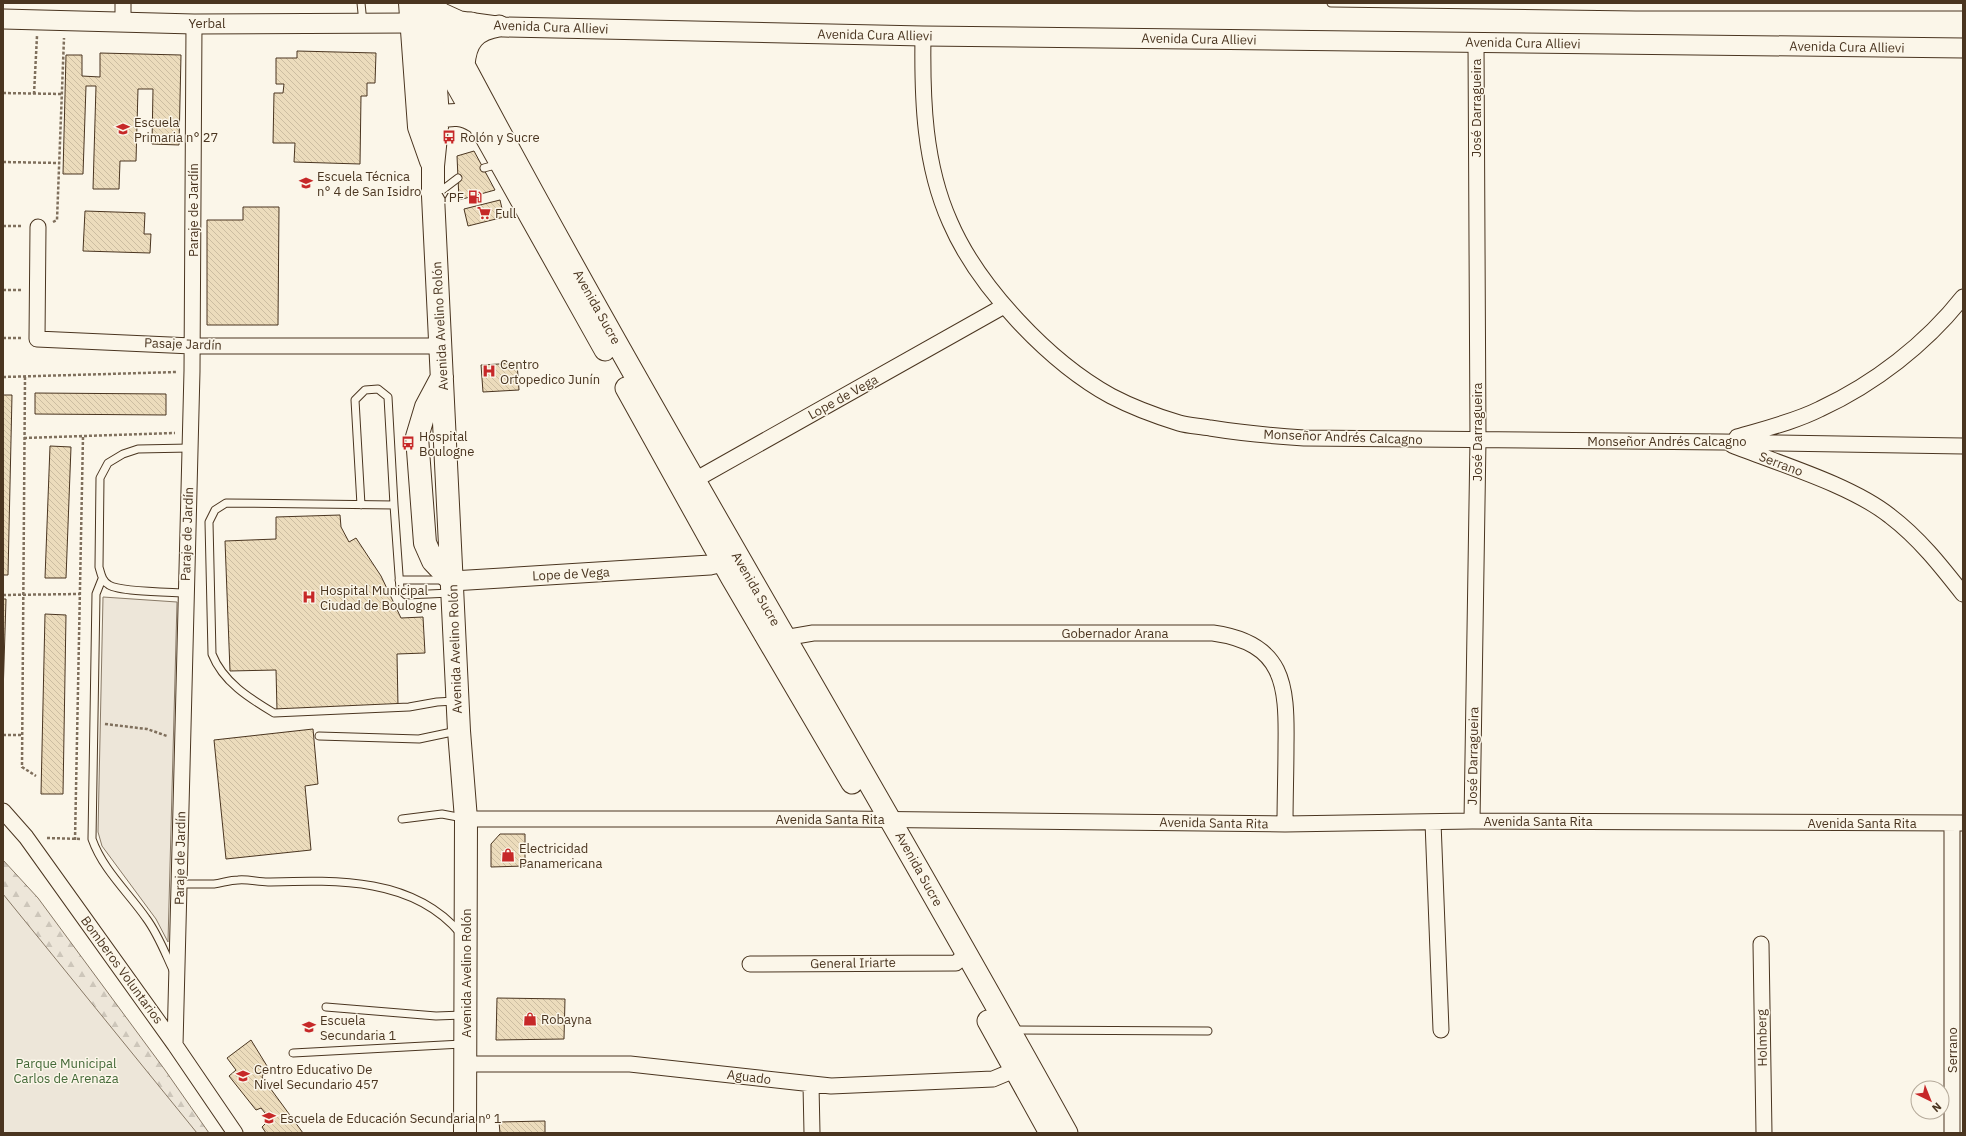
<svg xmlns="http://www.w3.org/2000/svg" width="1966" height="1136" viewBox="0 0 1966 1136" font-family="'IBM Plex Sans',sans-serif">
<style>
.forest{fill:url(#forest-firs);stroke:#887966}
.park{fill:#ede6d9;stroke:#887966}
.building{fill:url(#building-back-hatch);stroke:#4a3520}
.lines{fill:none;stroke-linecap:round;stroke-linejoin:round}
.service-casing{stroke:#4a3520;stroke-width:9}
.minor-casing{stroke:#4a3520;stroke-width:17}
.tertiary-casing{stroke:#4a3520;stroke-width:21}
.secondary-casing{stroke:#4a3520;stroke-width:23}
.primary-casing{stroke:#4a3520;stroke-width:24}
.path{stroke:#7f6f5c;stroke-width:2.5;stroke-dasharray:3 2;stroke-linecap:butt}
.service{stroke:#fbf6e9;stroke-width:7}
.minor{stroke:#fbf6e9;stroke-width:15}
.tertiary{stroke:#fbf6e9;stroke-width:19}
.secondary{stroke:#fbf6e9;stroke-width:21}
.primary{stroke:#fbf6e9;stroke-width:22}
.labels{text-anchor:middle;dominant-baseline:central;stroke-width:3;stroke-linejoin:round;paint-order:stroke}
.street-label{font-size:13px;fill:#4a3520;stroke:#fbf6e9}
.poi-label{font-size:13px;fill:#4a3520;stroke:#fbf6e9;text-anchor:start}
.park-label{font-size:13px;fill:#436837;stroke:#fbf6e9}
</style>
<defs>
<pattern id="forest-firs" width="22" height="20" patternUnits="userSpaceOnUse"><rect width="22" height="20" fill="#ede6d9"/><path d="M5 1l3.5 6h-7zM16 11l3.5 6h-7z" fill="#cdc6ba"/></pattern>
<pattern id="building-back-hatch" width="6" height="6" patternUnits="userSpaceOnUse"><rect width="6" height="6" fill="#ecdcbc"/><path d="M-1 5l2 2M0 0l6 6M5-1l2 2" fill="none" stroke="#ccbda1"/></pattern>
</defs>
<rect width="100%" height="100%" fill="#fbf6e9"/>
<path class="forest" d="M3,860L38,898L165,1070L209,1133H55L3,1078Z"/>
<path class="park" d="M103,597L177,602L168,942L156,919L102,846L98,832Z
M3,894L197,1133H3Z"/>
<path class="building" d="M297,51L376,53L375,83H367V96H361L360,164L294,162L295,143H273L274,93H283L284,84H276V58H297Z
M100,53L181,55L179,145L152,144L153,89H138L136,161H120L119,189H93L96,86H86L83,174H63L66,55H82V76L100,77Z
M474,151L495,190L459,200L457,156Z
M500,200L504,217L468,226L464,209Z
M243,207H279L278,325H207V220H243Z
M85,211L145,213L144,234H151L150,253L83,251Z
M517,363L519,390L483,392L481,365Z
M35,393L166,394V415L35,414Z
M3,395H12L8,575H3Z
M50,446L71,447L66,578H45Z
M340,515L341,527L349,542L356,538L381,576L401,618L423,617L425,653L397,654L398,706L277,710L276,670L230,671L225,541L276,539V517Z
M3,599H6L3,695Z
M45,614L66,615L63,794H41Z
M313,729L318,784L305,786L311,850L226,859L214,740Z
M500,834H525V866L491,867V844Z
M497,998L565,999L564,1039L496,1040Z
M251,1040L267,1066L262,1077L303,1133H266L262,1127L270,1119L261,1108L256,1110L229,1076L236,1070L227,1058Z
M545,1121V1133H500L499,1122Z"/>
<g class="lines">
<g class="service-casing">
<path id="service" d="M361,3L363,23
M1331,3L1636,7H1963
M484,168L499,164
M437,194L458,178
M361,505L355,400L365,390L378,389L388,397L394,505
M102,579L96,594L92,839C103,870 128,892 146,918C158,934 165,953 173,970
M399,580H444
M186,593C170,592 120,592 109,585C102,581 101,574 99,567L100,478L108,463L123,454L138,449L190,448
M451,593L406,595L400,589L394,505L226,503L215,510L209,522L212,654C223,682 249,698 274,713L409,707L437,702L455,701
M319,736L419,739L457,731
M402,819L442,814L463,818
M180,884C192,884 203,884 214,884C222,883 230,880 238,880C248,879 258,882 268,882C336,880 413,877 460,933
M326,1007L436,1016L463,1015
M1014,1030L1208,1031
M293,1053L462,1044"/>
</g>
<g class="minor-casing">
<path id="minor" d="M123,3V22
M923,36C922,99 924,164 950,222C978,287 1049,362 1111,396C1132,407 1156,416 1179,423C1189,426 1200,426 1210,428C1241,433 1273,436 1304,438L1722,442L1963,446
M38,227L37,339L192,346H440
M1737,437C1764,429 1794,422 1820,409C1874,384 1926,344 1963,297
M1732,445C1780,464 1851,485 1890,516C1919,538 1941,566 1963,594
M686,485L1004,306
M784,638L813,633H1213C1284,643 1287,684 1286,745C1286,771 1285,798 1285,824
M3,811L26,837L175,1045L235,1133
M466,819H848L1285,824L1472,821L1963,823
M1472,821L1478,440L1476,43
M1433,822L1441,1030
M1761,944L1764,1133
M750,964L956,963L966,954
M175,1045L192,371L194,24
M465,1064H630L831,1086L993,1079L1024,1066
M811,1085L812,1133
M1952,1133V823"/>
</g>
<g class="tertiary-casing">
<path id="tertiary" d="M438,11L460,21L504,27L923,36L1963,48
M3,19L194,24L411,23
M452,581L710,565L723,562L736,555"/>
</g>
<g class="secondary-casing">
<path id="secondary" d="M435,3L448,44L464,65C656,426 870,775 1067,1133
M471,23C440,31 448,58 455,82L605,350
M464,65C466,41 475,30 499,26
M626,388L731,577L852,783
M988,1021L1050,1133"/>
</g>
<g class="primary-casing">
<path id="primary" d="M410,3L419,127L431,161
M430,3L438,117L433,166V196L459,731L466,819L465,1133
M438,117C453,114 463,113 476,122
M442,377L426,407L417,437L425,543L433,561L452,581"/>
</g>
<path class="path" d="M3,93L62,94
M34,94L37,36
M3,162L59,163
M53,222L57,220L64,38
M3,226H22
M3,290H23
M3,338H22
M3,377L177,372
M25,377L22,767L36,776
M24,438L175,433
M3,595L80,594
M105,724L147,729L167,736
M3,735H23
M47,838L82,839
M75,840L83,436"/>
<use href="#service" class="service"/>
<use href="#minor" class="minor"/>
<use href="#tertiary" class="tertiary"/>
<use href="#secondary" class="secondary"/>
<use href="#primary" class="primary"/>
</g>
<defs>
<g id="school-bare" transform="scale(1.08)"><path d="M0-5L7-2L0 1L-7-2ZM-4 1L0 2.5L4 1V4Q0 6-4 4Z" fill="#c62828" stroke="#fbf6e9" stroke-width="2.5" paint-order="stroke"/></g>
<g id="bus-bare" transform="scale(1.08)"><path d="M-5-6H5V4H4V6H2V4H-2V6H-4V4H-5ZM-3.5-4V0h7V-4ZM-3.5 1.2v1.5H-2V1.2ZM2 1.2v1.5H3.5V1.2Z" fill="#c62828" stroke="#fbf6e9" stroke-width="2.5" paint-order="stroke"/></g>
<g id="fuel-bare" transform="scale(1.08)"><path d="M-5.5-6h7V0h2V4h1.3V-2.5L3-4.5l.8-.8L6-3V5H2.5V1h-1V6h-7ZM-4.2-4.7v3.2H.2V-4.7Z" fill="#c62828" stroke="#fbf6e9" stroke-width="2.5" paint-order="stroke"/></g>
<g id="supermarket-bare" transform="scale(1.08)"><path d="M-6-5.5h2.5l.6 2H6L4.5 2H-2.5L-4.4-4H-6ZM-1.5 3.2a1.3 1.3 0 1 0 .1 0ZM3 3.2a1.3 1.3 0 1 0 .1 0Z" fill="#c62828" stroke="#fbf6e9" stroke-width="2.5" paint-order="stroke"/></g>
<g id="hospital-bare" transform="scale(1.08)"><path d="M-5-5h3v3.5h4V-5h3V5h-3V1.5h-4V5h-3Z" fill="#c62828" stroke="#fbf6e9" stroke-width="2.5" paint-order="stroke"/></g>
<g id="shop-bare" transform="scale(1.08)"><path d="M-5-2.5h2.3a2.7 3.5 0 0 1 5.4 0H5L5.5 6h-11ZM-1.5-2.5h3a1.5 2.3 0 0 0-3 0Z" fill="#c62828" stroke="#fbf6e9" stroke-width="2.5" paint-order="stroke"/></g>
</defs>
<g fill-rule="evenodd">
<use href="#school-bare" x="123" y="129"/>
<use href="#bus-bare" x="449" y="137"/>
<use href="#school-bare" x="306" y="183"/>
<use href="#fuel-bare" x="475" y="197"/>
<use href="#supermarket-bare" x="484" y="213"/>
<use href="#hospital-bare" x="489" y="371"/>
<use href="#bus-bare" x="408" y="443"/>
<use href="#hospital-bare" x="309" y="597"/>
<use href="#shop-bare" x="508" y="855"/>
<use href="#shop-bare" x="530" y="1019"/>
<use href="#school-bare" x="309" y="1027"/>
<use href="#school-bare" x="243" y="1076"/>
<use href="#school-bare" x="269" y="1118"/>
</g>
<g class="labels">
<g class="street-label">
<text x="207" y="23">Yerbal</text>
<text transform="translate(551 27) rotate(2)">Avenida Cura Allievi</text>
<text transform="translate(875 35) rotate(1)">Avenida Cura Allievi</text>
<text transform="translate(1199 39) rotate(1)">Avenida Cura Allievi</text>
<text transform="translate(1523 43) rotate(1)">Avenida Cura Allievi</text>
<text transform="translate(1847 47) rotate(1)">Avenida Cura Allievi</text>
<text transform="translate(1476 108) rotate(-90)">José Darragueira</text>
<text transform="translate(193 210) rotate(-90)">Paraje de Jardín</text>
<text transform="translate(597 307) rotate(61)">Avenida Sucre</text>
<text transform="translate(440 326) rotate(-93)">Avenida Avelino Rolón</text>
<text transform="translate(183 344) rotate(2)">Pasaje Jardín</text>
<text transform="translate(843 397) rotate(-29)">Lope de Vega</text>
<text transform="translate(1477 432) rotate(-90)">José Darragueira</text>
<text transform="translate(1343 437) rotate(2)">Monseñor Andrés Calcagno</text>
<text x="1667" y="441">Monseñor Andrés Calcagno</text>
<text transform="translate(1781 464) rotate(21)">Serrano</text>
<text transform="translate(187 534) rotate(-88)">Paraje de Jardín</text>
<text transform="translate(571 574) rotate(-3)">Lope de Vega</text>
<text transform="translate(756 589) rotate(60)">Avenida Sucre</text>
<text x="1115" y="633">Gobernador Arana</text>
<text transform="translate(455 649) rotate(-92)">Avenida Avelino Rolón</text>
<text transform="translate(1473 756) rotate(-89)">José Darragueira</text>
<text x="830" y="819">Avenida Santa Rita</text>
<text x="1538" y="821">Avenida Santa Rita</text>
<text transform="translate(1214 823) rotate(1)">Avenida Santa Rita</text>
<text x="1862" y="823">Avenida Santa Rita</text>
<text transform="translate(180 858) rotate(-89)">Paraje de Jardín</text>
<text transform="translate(919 869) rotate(61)">Avenida Sucre</text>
<text transform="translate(853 963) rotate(-1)">General Iriarte</text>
<text transform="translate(122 970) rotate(54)">Bomberos Voluntarios</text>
<text transform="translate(466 973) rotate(-90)">Avenida Avelino Rolón</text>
<text transform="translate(1762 1038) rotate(-91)">Holmberg</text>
<text transform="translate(1952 1050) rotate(-90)">Serrano</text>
<text transform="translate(749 1077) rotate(7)">Aguado</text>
</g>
<g class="poi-label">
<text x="134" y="122">Escuela<tspan x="134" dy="15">Primaria n° 27</tspan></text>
<text x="460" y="137">Rolón y Sucre</text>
<text x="317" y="176">Escuela Técnica<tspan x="317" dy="15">n° 4 de San Isidro</tspan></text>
<text x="464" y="197" text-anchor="end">YPF</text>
<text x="495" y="213">Full</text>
<text x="500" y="364">Centro<tspan x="500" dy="15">Ortopedico Junín</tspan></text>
<text x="419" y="436">Hospital<tspan x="419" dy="15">Boulogne</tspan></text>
<text x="320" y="590">Hospital Municipal<tspan x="320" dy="15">Ciudad de Boulogne</tspan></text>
<text x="519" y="848">Electricidad<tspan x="519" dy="15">Panamericana</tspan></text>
<text x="541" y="1019">Robayna</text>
<text x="320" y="1020">Escuela<tspan x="320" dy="15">Secundaria 1</tspan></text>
<text x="254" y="1069">Centro Educativo De<tspan x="254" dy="15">Nivel Secundario 457</tspan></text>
<text x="280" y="1118">Escuela de Educación Secundaria nº 1</text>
</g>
<g class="park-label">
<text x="66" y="1063">Parque Municipal<tspan x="66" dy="15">Carlos de Arenaza</tspan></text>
</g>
</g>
<rect width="1966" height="1136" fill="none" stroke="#4a3520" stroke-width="8"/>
<g transform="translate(1930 1100) rotate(137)"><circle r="19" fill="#fbf6e9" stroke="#b4a999"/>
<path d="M0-3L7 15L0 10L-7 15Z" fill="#c62828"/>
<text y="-6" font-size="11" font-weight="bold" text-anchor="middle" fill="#4a3520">N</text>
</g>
</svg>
